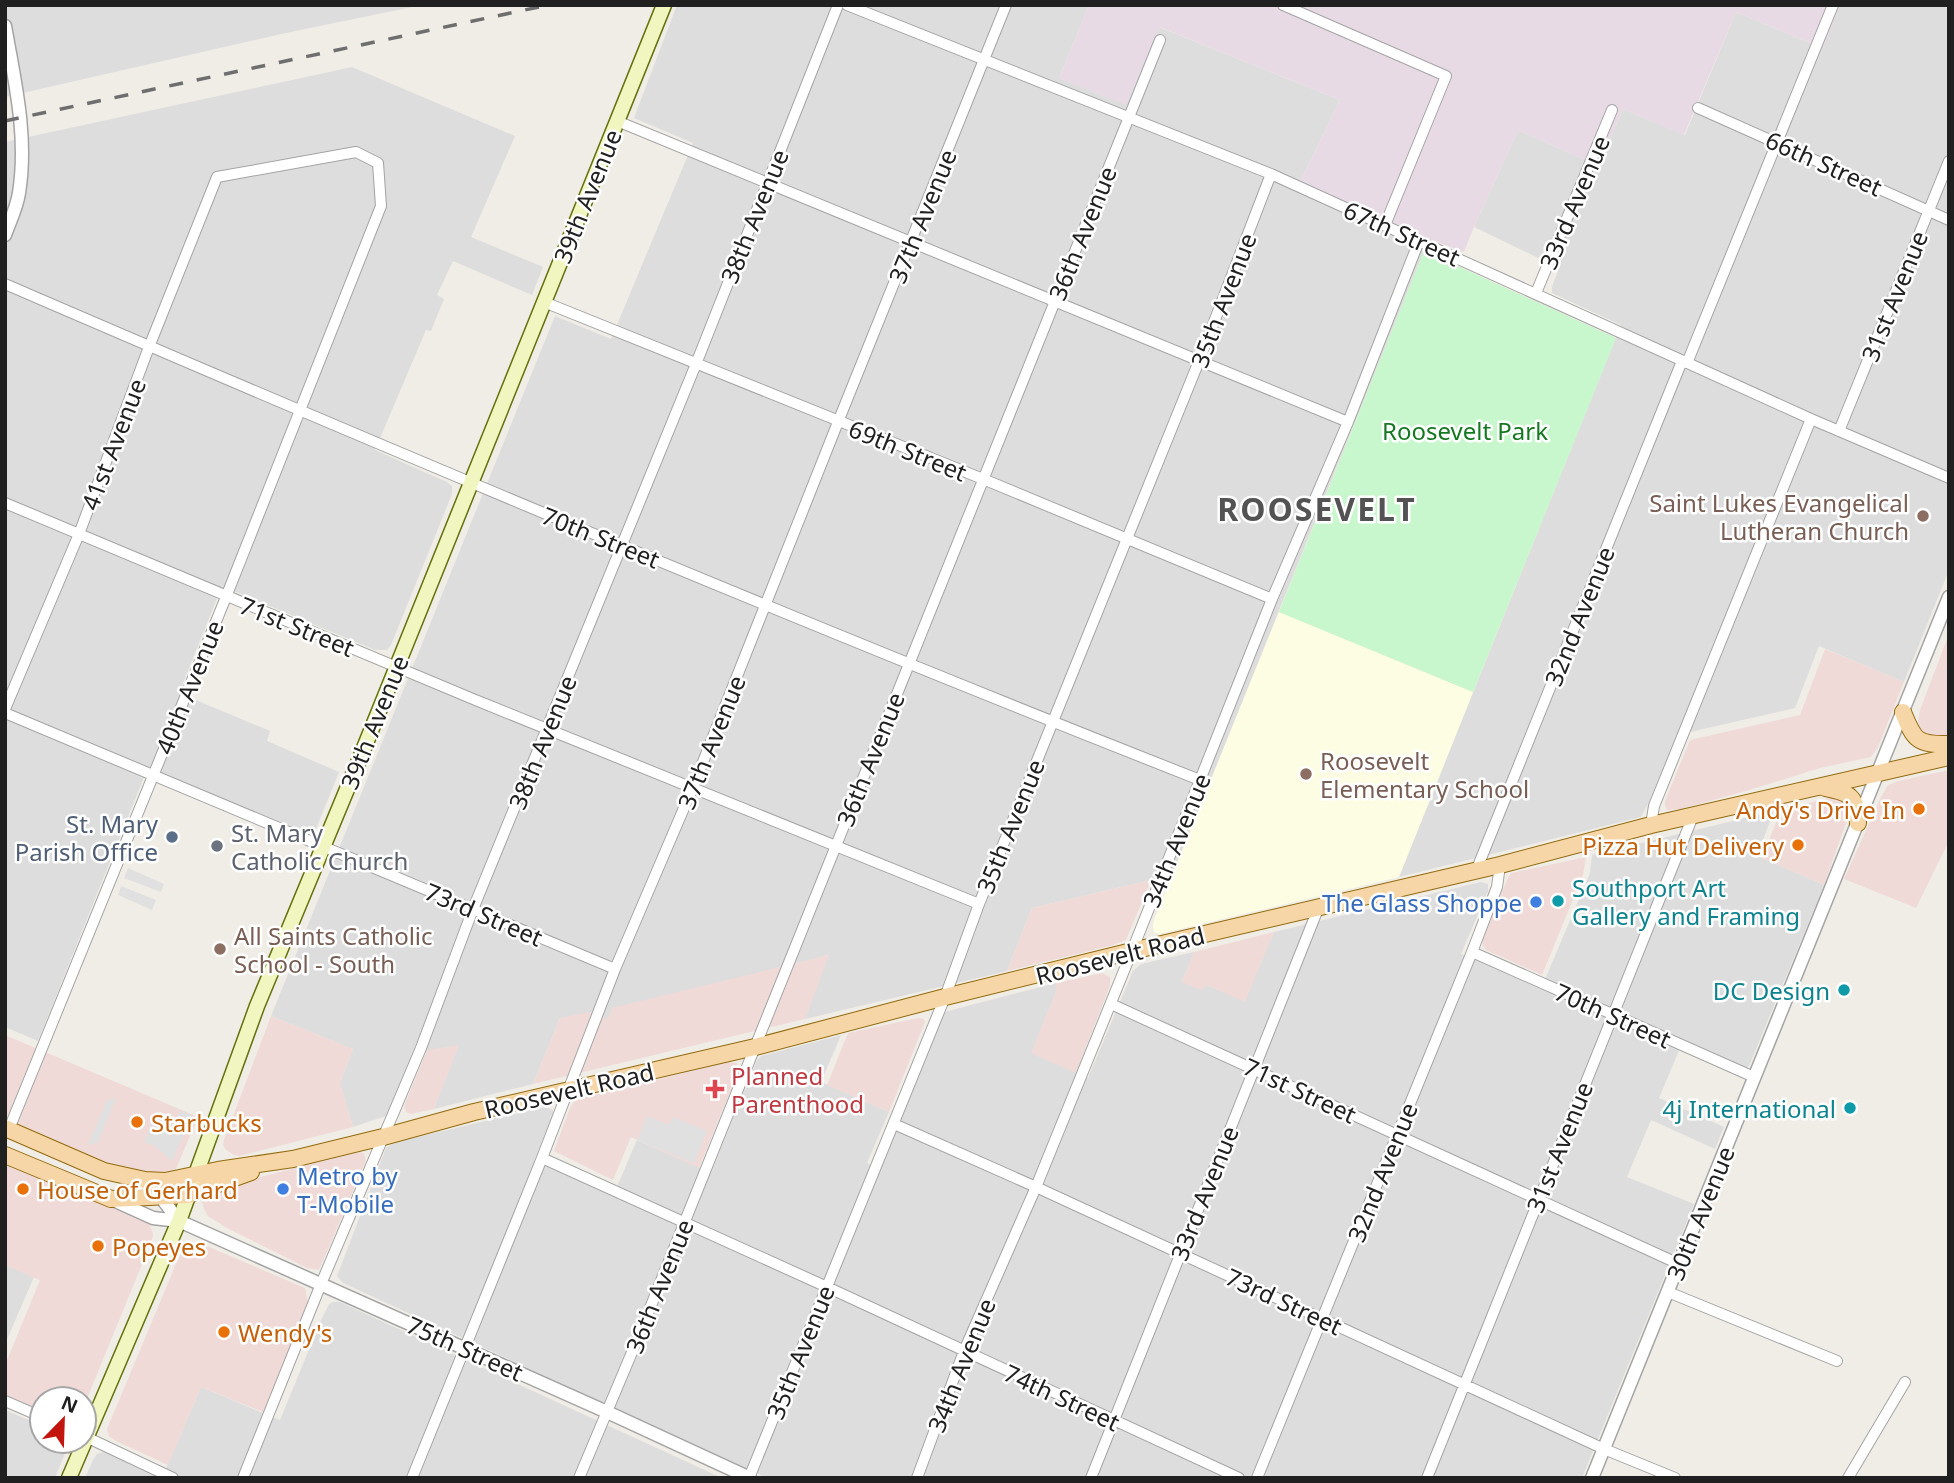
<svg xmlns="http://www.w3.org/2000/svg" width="1954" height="1483" viewBox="0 0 1954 1483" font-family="'Noto Sans',sans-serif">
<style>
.residential{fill:#dedddd}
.commercial{fill:#efdad8}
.industrial{fill:#e8dae5}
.education{fill:#fcfde3}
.park{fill:#c8f6cd}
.parking{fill:#e0e0e0}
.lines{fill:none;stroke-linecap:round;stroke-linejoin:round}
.minor-casing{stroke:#a4a4a4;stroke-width:12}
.tertiary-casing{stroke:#a4a4a4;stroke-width:15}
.secondary-casing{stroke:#63710d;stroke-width:17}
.primary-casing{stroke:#926a0b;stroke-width:18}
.minor{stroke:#fff;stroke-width:10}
.tertiary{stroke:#fff;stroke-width:12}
.secondary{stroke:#f1f5c0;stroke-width:14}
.primary{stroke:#f6d6a7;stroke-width:16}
.rail{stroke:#6e6e6e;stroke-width:3.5;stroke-dasharray:14 14;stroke-linecap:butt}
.education-dot{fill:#8d6e63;stroke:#fff;stroke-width:2.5}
.food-dot{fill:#e8710a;stroke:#fff;stroke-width:2.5}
.service-dot{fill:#5c6f8a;stroke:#fff;stroke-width:2.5}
.worship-dot{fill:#6b7280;stroke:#fff;stroke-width:2.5}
.culture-dot{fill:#0f9aa8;stroke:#fff;stroke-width:2.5}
.shop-dot{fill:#3f7fe0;stroke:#fff;stroke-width:2.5}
.health-dot{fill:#e0444e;stroke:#fff;stroke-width:2.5}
.labels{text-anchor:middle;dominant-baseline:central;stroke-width:5;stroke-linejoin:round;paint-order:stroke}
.street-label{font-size:24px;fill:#202020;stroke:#fff}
.park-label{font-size:24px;fill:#147920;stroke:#fff}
.education-label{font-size:24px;fill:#785e54;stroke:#fff;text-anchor:start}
.food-label{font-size:24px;fill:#c56008;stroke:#fff;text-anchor:start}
.service-label{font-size:24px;fill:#4e5e75;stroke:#fff;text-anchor:end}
.worship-label{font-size:24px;fill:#5b616d;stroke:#fff;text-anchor:start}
.culture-label{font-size:24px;fill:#0d838f;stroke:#fff;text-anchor:end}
.shop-label{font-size:24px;fill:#366cbe;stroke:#fff;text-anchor:end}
.health-label{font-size:24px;fill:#be3a42;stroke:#fff;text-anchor:start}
.district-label{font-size:32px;font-weight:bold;letter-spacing:2px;fill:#535353;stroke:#fff}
</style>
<rect width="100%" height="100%" fill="#f0ede7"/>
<path class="residential" d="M5,5H422L281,34L5,97Z
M677,5H1089L1059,78L1125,104L1159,27L1340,100L1296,190L1424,251L1169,883L1151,880L1032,908L1007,971L805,1019L828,955L608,1019L560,1018L533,1084L434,1109L458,1046L416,1053L389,1115L353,1127L340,1083L353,1049L271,1016L555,316L611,339L693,143L634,118Z
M1840,5H1949V570L1904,682L1819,646L1795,708L1677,735L1650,800L1641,817L1399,877L1621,325L1552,293V287L1559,268L1474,227L1518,130L1599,166L1623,109L1685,135L1736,12L1822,48Z
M352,67L515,136L471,237L543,267L532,295L453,261L437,295L444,299L431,331L426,330L375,450L447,482L452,486V494L391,645L387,650H375L222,586L179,693L270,731L267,741L339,772L316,829L310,832H304L148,767L38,1041L5,1027V142Z
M1774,811L1757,856L1824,885L1749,1066L1745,1068L1683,1041L1659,1098L1724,1127L1715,1149L1651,1120L1627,1177L1694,1204L1582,1478H767L343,1283L337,1276L386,1148L396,1142L545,1107L553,1110V1114L534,1161L613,1196L637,1140L711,1173L757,1060L761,1056L841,1035L821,1082L889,1112L867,1163L880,1169L943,1013L948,1011L1056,983V992L1032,1053L1088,1078L1133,971L1141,964L1194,952L1182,982L1207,985L1244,1001L1274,932L1481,882L1488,884V891L1461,954L1541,989L1590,873L1592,855Z
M5,1265L34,1277L5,1344Z
M334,1302H340L722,1478H162L201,1387L280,1420L322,1318L329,1304Z
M5,1410L42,1426V1441H68L67,1448L55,1478H5Z
M103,1452L109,1454L161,1478H85L93,1460L97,1454Z"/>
<path class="commercial" d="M1949,634V739L1930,737L1920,728L1918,722L1920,710Z
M1825,649L1904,682L1878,747L1871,757L1820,768L1756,788L1681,809L1667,810L1665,806V801L1690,740L1800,715Z
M1949,770V841L1916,908L1844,879L1881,797L1888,785L1898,781Z
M1833,797H1838L1847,803L1850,812L1824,885L1762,858L1781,810Z
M1586,857L1583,875L1542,975L1486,950L1483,946L1482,941L1507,880L1511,873Z
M1151,880L1126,940L1110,946L1007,971L1032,908Z
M1274,932L1245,1002L1207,985L1201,990L1182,982L1194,952Z
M829,955L805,1019L533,1084L560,1018L589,1012L608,1019L612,1008Z
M1102,973L1110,977V986L1076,1073L1031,1053L1056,992V983Z
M271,1016L353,1049L340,1083L353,1127L239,1156L234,1155L225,1149L223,1144L224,1140Z
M918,1018L924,1019L925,1022L889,1112L827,1085L848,1033Z
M5,1035L198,1117L176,1169L159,1173L121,1168L5,1121Z
M459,1045L434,1109L411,1114L406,1112L404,1106L427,1050Z
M728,1062L737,1063L739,1070L699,1168L631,1137L613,1180L554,1151L570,1108L575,1100Z
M360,1152L364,1154L366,1161L319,1270L307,1268L227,1228L208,1216L204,1209L202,1202L204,1198L220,1187Z
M5,1160L149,1222L153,1234L152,1240L84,1406V1399H42V1410L5,1395V1365L40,1280L5,1265Z
M194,1244H202L305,1288L308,1302L263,1412L201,1387L168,1465L116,1441L109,1436L107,1429L176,1264L183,1250L188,1246Z"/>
<path class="industrial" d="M1089,5H1840L1823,48L1736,12L1684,135L1623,109L1599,166L1518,130L1474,227L1464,252L1296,190L1340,100L1160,27L1126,105L1059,78Z"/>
<path class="education" d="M1279,612L1473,692L1399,877L1159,934L1154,932L1153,926L1154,920Z"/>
<path class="park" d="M1424,251L1616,338L1473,692L1279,612Z"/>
<path class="parking" d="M128,868L164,884L161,892L124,878Z
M121,886L156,900L152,910L118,895Z
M116,1098L98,1142L88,1145L107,1100Z
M180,1111L192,1115L172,1161L153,1145L144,1142L154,1117L174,1125Z
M647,1116L669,1125L673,1117L707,1131L694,1163L637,1140Z"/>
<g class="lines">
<g class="minor-casing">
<path id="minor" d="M847,5L1271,174L1811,419L1949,478
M1283,5L1446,76L1385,225
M1698,108L1949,220
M617,121L1348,422
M5,284C401,455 799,622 1200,780
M1536,293L1612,110
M544,302L983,479L1272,599
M1687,363L1833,5
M1839,431L1949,161
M5,503L473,699L979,904
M5,709L79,534L149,347L217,177L356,152L378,163L381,206L226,597L9,1129
M5,713L615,969
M1651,825L1654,806L1811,419
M1476,871L1682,361
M1472,952L1754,1077
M1111,1004L1679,1264
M894,1124L1036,1187L1604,1449L1675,1478
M542,1158L827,1287L1239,1478
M1668,1292L1837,1361
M5,1401L42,1417
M84,1436L173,1478
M243,1478L321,1284L421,1048L473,909L696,364L838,5
M412,1478L542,1158L615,969L693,787L838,422L1006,5
M579,1478L638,1338L1160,40
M749,1478L945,997L979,904L1199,361L1271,174
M917,1478L964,1351L1036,1187L1132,951L1272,599L1348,422L1419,241
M1091,1478L1318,909
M1257,1478L1472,952L1497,887L1500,865
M1427,1478L1693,816
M1848,1478L1905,1382"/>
</g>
<g class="tertiary-casing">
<path id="tertiary" d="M5,26C15,82 28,137 19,193C17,207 10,221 5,235
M133,1180L160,1196L179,1221
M111,1199L153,1218L179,1221L607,1412L750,1478
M1592,1478L1949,597"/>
</g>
<g class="secondary-casing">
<path id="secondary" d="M69,1478L179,1221L257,1006L360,758L664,5"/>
</g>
<g class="primary-casing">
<path id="primary" d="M1903,712C1914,740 1917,745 1949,744
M1825,788C1851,793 1856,796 1858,823
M5,1128L104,1171L145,1180L165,1181L218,1170L293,1159L383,1137L474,1112L755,1047L945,997L1132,951L1500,865L1651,825L1949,757
M5,1155L111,1199L188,1195L251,1172"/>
</g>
<use href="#minor" class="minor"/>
<use href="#tertiary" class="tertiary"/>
<use href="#secondary" class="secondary"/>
<use href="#primary" class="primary"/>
<path class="rail" d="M5,121L548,5"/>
</g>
<g class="education-dot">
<circle cx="1923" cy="516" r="7"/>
<circle cx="1306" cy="774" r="7"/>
<circle cx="220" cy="949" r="7"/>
</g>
<g class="food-dot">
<circle cx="1919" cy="809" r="7"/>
<circle cx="1798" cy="845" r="7"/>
<circle cx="137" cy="1122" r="7"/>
<circle cx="23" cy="1189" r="7"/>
<circle cx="98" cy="1246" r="7"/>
<circle cx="224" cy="1332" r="7"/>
</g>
<circle class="service-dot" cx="172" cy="837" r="7"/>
<circle class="worship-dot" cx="217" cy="846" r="7"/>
<g class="culture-dot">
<circle cx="1558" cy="901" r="7"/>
<circle cx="1844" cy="990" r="7"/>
<circle cx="1850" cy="1108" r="7"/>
</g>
<g class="shop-dot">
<circle cx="1536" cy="902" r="7"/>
<circle cx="283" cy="1189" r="7"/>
</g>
<path class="health-dot" d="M711.5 1078.5h7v7h7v7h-7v7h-7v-7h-7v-7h7z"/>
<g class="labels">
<g class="street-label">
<text transform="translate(1824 163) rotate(24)">66th Street</text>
<text transform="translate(587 196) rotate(-68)">39th Avenue</text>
<text transform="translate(1574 202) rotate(-67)">33rd Avenue</text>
<text transform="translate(754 216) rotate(-68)">38th Avenue</text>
<text transform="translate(922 216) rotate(-68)">37th Avenue</text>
<text transform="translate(1082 233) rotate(-68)">36th Avenue</text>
<text transform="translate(1402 233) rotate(24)">67th Street</text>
<text transform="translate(1894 296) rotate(-68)">31st Avenue</text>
<text transform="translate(1223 300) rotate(-69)">35th Avenue</text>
<text transform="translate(113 444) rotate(-69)">41st Avenue</text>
<text transform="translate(908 450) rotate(22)">69th Street</text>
<text transform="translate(601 537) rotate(22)">70th Street</text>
<text transform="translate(1579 616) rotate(-68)">32nd Avenue</text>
<text transform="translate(297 626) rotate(22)">71st Street</text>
<text transform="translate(189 687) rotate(-68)">40th Avenue</text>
<text transform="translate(374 722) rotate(-68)">39th Avenue</text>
<text transform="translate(542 742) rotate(-68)">38th Avenue</text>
<text transform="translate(711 742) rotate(-68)">37th Avenue</text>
<text transform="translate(870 759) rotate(-68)">36th Avenue</text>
<text transform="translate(1010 826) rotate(-68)">35th Avenue</text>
<text transform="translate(1176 840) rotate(-68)">34th Avenue</text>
<text transform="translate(484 914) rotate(23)">73rd Street</text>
<text transform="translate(1120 955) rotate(-14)">Roosevelt Road</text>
<text transform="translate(1613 1015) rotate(24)">70th Street</text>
<text transform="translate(569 1090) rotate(-13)">Roosevelt Road</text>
<text transform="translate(1300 1090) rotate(25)">71st Street</text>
<text transform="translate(1559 1147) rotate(-68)">31st Avenue</text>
<text transform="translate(1382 1172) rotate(-68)">32nd Avenue</text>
<text transform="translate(1204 1193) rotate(-68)">33rd Avenue</text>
<text transform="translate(1700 1213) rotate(-68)">30th Avenue</text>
<text transform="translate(659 1286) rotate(-68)">36th Avenue</text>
<text transform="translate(1284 1301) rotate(25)">73rd Street</text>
<text transform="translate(465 1348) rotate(24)">75th Street</text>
<text transform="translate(800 1352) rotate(-68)">35th Avenue</text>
<text transform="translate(961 1365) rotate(-68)">34th Avenue</text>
<text transform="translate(1062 1397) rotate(25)">74th Street</text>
</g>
<g class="park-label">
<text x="1465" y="430">Roosevelt Park</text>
</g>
<g class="education-label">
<text x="1909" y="502" text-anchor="end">Saint Lukes Evangelical<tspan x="1909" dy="28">Lutheran Church</tspan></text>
<text x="1320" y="760">Roosevelt<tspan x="1320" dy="28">Elementary School</tspan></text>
<text x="234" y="935">All Saints Catholic<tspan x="234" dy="28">School - South</tspan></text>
</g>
<g class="food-label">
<text x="1905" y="809" text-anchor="end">Andy's Drive In</text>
<text x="1784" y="845" text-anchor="end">Pizza Hut Delivery</text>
<text x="151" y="1122">Starbucks</text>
<text x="37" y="1189">House of Gerhard</text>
<text x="112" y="1246">Popeyes</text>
<text x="238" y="1332">Wendy's</text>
</g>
<g class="service-label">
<text x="158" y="823">St. Mary<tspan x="158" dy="28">Parish Office</tspan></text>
</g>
<g class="worship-label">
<text x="231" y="832">St. Mary<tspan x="231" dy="28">Catholic Church</tspan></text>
</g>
<g class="culture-label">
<text x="1572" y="887" text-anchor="start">Southport Art<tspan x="1572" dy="28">Gallery and Framing</tspan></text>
<text x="1830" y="990">DC Design</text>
<text x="1836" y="1108">4j International</text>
</g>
<g class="shop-label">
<text x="1522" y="902">The Glass Shoppe</text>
<text x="297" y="1175" text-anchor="start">Metro by<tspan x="297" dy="28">T-Mobile</tspan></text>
</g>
<g class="health-label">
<text x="731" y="1075">Planned<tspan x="731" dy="28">Parenthood</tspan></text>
</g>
<g class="district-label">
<text x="1317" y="508">ROOSEVELT</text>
</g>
</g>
<rect width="1954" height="1483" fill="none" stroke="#202020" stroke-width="14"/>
<g transform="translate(63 1420) rotate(23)"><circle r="33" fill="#ffffff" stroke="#a6a6a6" stroke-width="2"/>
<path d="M0-5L12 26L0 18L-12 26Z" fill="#c2150e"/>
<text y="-10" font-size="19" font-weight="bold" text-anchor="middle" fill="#202020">N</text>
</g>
</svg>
